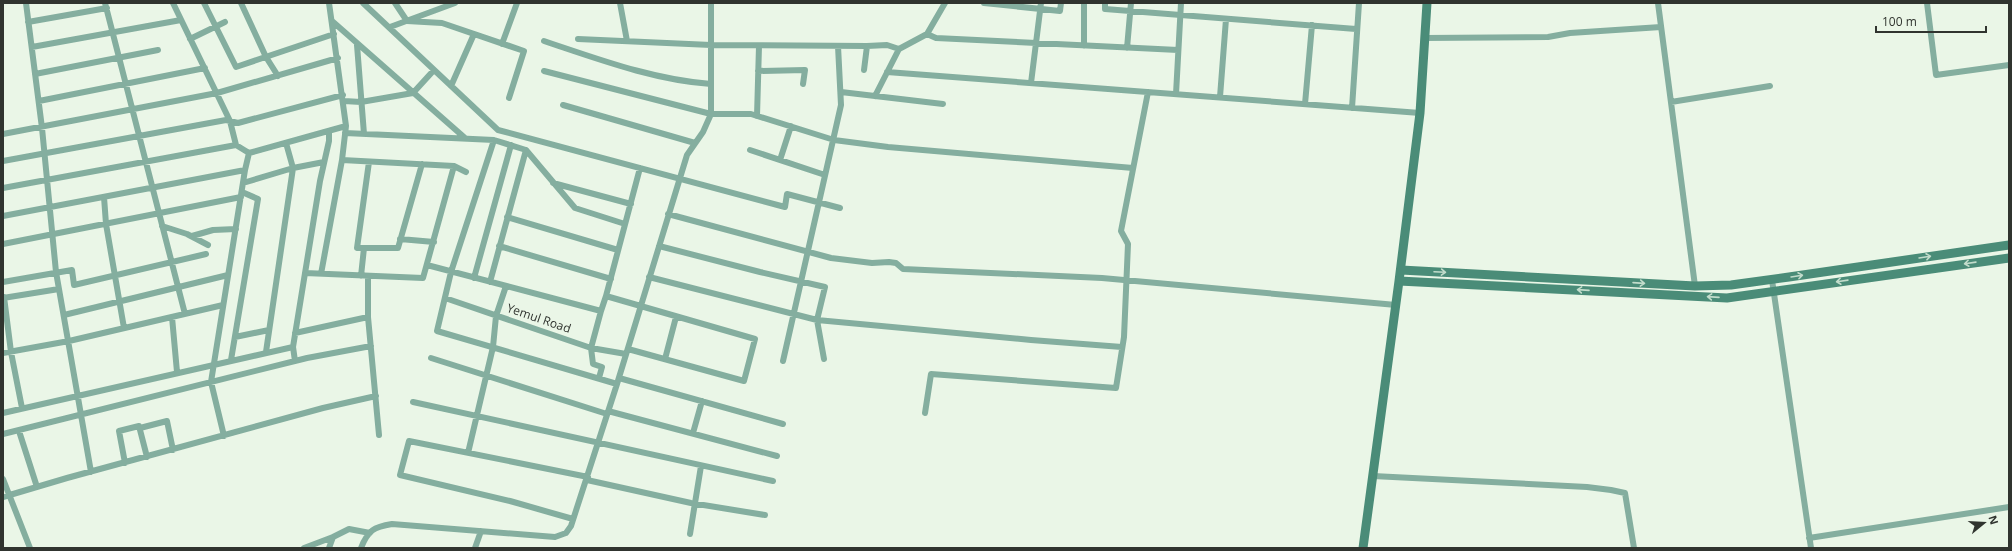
<svg xmlns="http://www.w3.org/2000/svg" width="2012" height="551" viewBox="0 0 2012 551" font-family="'Open Sans',sans-serif">
<style>
.lines{fill:none;stroke-linecap:round;stroke-linejoin:round}
.street{stroke:#84ae9f;stroke-width:6}
.secondary{stroke:#4a8c78;stroke-width:9}
.oneway{stroke:#c2dccb}
.labels{text-anchor:middle;dominant-baseline:central;stroke-width:4;stroke-linejoin:round;paint-order:stroke}
.street-label{font-size:12px;fill:#30342f;stroke:#eaf6e7}
</style>
<rect width="100%" height="100%" fill="#eaf6e7"/>
<g class="lines">
<path class="street" d="M26,3L42,128L56,272L91,472
M105,3L185,314
M173,3L230,121L236,145L249,153
M204,3L236,67L334,34
M241,3L266,57L278,76
M363,3L498,130L785,207L787,194L840,208
M395,3L407,21L442,23L524,51L509,98
M620,3L627,41
M984,3L1060,11L1061,3
M1105,3V9L1356,29
M1658,3L1695,286
M1927,3L1936,75L2009,65
M332,21L465,138
M28,22L107,8
M390,27L455,3
M927,34L936,38L1178,50
M1425,38L1548,37L1570,33L1661,27
M190,39L225,22
M578,39L711,45L867,46L864,70
M544,41C598,59 654,80 711,84
M502,44L517,3
M357,45L364,134
M867,46L887,45L899,49
M1084,46V3
M32,47L181,20
M1127,48L1131,3
M544,71L711,114H751L834,140L888,147L1133,168
M758,71L805,70L803,84
M887,72L1420,113
M35,74L158,50
M1031,83L1041,3
M451,86L474,34
M841,92L943,104
M1176,94L1181,3
M875,96L899,49L927,34L945,3
M1220,97L1226,19
M39,101L205,68
M344,101L361,102L413,93L434,70
M1671,102L1770,86
M1305,104L1312,25
M563,105L695,143
M1352,108L1359,3
M757,116L759,46
M345,133L494,140L526,150L575,208L625,224
M3,134L217,93L338,58
M494,140L451,272L437,331L617,384
M750,150L825,175
M342,160L454,166L466,172
M780,160L791,126
M3,161L226,120L238,123L343,95
M369,162L357,248H398L422,164
M243,183L293,168L324,162
M553,183L631,204
M3,188L236,145
M104,197L106,224L124,328
M668,214L831,258L872,263L889,262L896,263L903,269L1102,278L1396,305
M3,216L245,170L249,153L346,126
M507,217L618,250
M162,226L187,234L208,245
M192,236L213,230L236,229
M400,239L434,242
M3,244L241,197
M499,246L611,279
M659,246L760,272L825,287L817,320L824,359
M427,265L601,311L606,296L755,339L744,381L628,349
M305,273L423,278L454,166
M321,274L342,160L346,126L329,3
M361,276L364,248
M368,277V317
M649,277L817,320L1031,340L1122,347
M474,278L511,145
M1772,280L1811,548
M3,282L72,270L74,285L206,254
M490,282L526,150
M606,296L640,168
M4,297L11,352L22,408
M3,298L59,289
M445,298L591,348L626,354
M64,315L228,275
M172,317L177,372
M295,333L368,317L379,435
M235,337L269,330
M266,352L293,168L286,143
M3,353L69,341L223,305
M431,358L607,414
M665,359L676,317
M231,360L258,199L242,192
M295,361L293,347L320,181L329,141V131
M783,361L841,105L838,46
M599,378L602,367L593,364L591,348L601,311
M619,378L783,424
M413,402L773,481
M608,411L777,456
M3,413L293,347
M925,413L931,374L1116,388L1124,337L1128,244L1121,231L1148,92
M140,428L167,421L173,450
M19,431L37,487
M693,433L702,401
M3,434L307,358L371,346
M224,436L211,382L245,170
M468,453L493,347L496,316L506,286
M125,463L119,431L139,426L147,457
M1373,476L1587,487L1611,490L1625,493L1634,548
M3,479L30,548
M587,480L691,503L765,515
M3,497L67,478L323,408L376,396
M573,519L510,501L400,475L409,441L588,477
M690,534L701,466
M1809,538L2009,507
M304,548L333,537
M329,548L333,537L349,529L370,533
M361,548C368,530 374,527 392,524L555,537L566,533L571,526L617,384L687,155L703,132L711,114V3
M475,548L481,531"/>
<path class="secondary" d="M1401,270L1695,286L1731,285L1789,277L2009,245
M1399,281L1727,298L2009,258
M1363,548L1399,281L1420,113L1427,3"/>
</g>
<defs><path id="oneway-shaft" d="M-6 0H5M1.5-3L5.5 0L1.5 3" fill="none" stroke-width="1.6" stroke-linecap="round" stroke-linejoin="round"/></defs>
<g class="oneway">
<use href="#oneway-shaft" transform="translate(1925 257) rotate(-9)"/>
<use href="#oneway-shaft" transform="translate(1970 263) rotate(172)"/>
<use href="#oneway-shaft" transform="translate(1440 272) rotate(3)"/>
<use href="#oneway-shaft" transform="translate(1797 276) rotate(-9)"/>
<use href="#oneway-shaft" transform="translate(1842 281) rotate(172)"/>
<use href="#oneway-shaft" transform="translate(1639 283) rotate(4)"/>
<use href="#oneway-shaft" transform="translate(1583 290) rotate(-176)"/>
<use href="#oneway-shaft" transform="translate(1713 297) rotate(-176)"/>
</g>
<g class="labels">
<g class="street-label">
<text transform="translate(539 318) rotate(19)">Yemul Road</text>
</g>
</g>
<rect width="2012" height="551" fill="none" stroke="#30342f" stroke-width="8"/>
<g transform="translate(1984 523) rotate(72)" stroke="#eaf6e7" stroke-width="3" paint-order="stroke">
<path d="M0-3L7 15L0 10L-7 15Z" fill="#30342f"/>
<text y="-6" font-size="11" font-weight="bold" text-anchor="middle" fill="#30342f">N</text>
</g>
<path d="M1876 26v6h110v-6" fill="none" stroke="#30342f" stroke-width="2"/>
<text x="1882" y="26" font-size="12" fill="#30342f" stroke="#eaf6e7" stroke-width="3" paint-order="stroke">100 m</text>
</svg>
